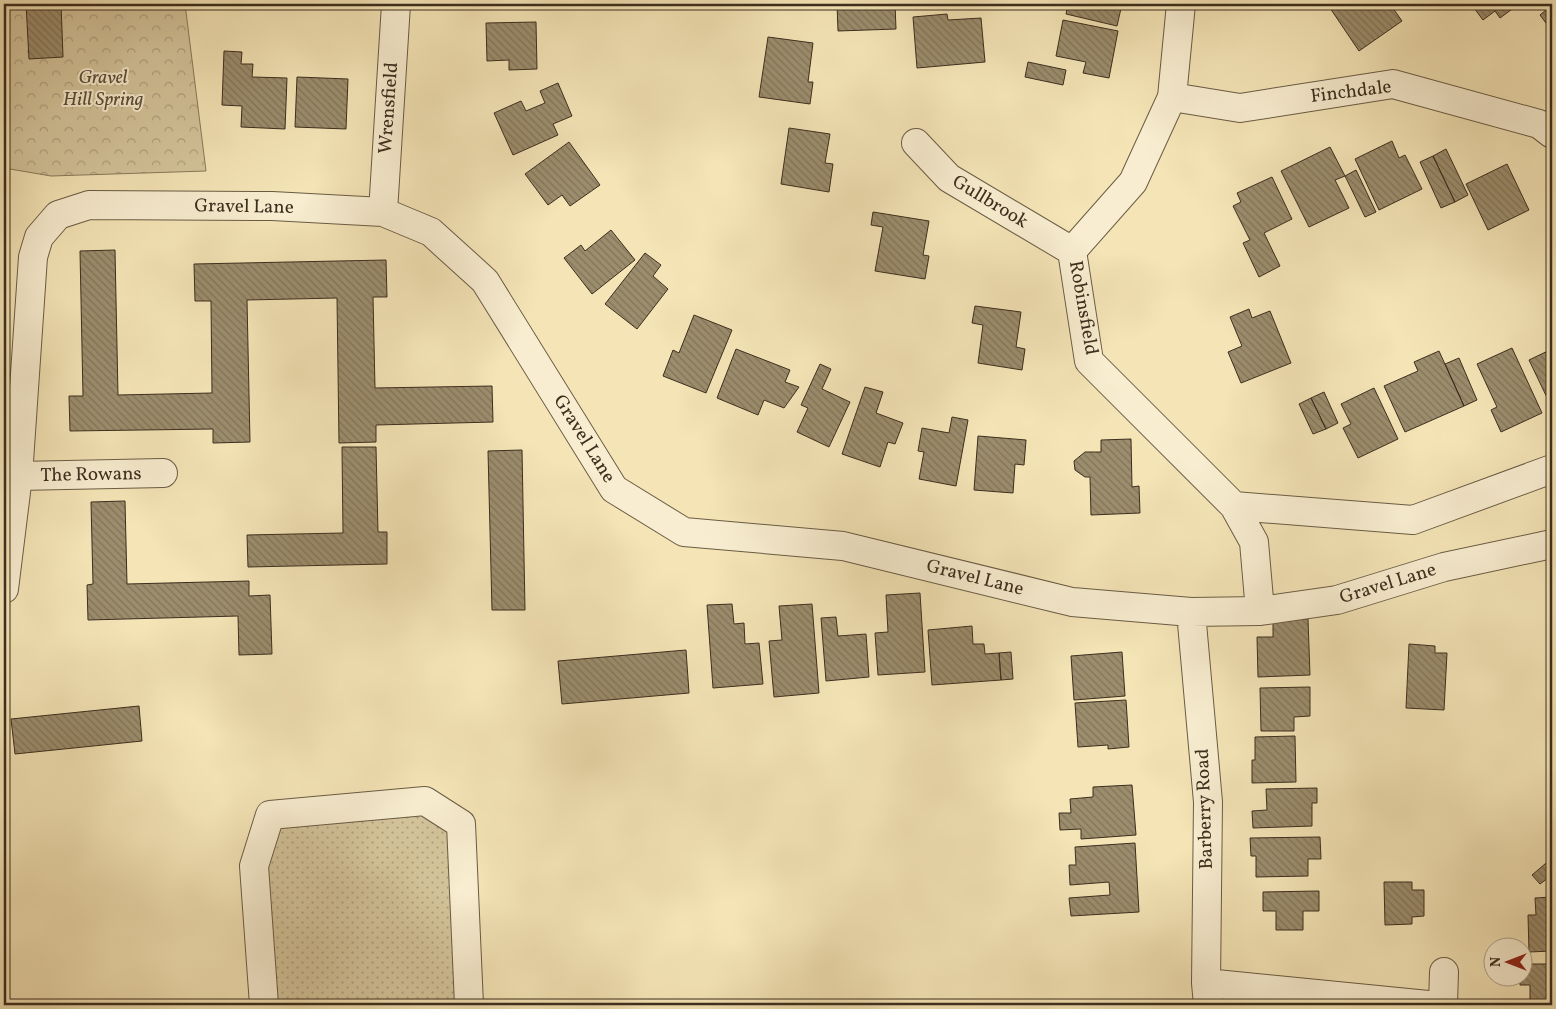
<svg xmlns="http://www.w3.org/2000/svg" width="1556" height="1009" viewBox="0 0 1556 1009" font-family="Vollkorn,serif">
<style>
.green{fill:url(#green-dots);stroke:#887a5d}
.forest{fill:url(#forest-crowns);stroke:#887a5d}
.building{fill:url(#building-back-hatch);stroke:#3c2e1e}
.lines{fill:none;stroke-linecap:round;stroke-linejoin:round}
.minor-casing{stroke:#6a5c44;stroke-width:30}
.minor{stroke:#f8edd0;stroke-width:28}
.labels{text-anchor:middle;dominant-baseline:central;stroke-width:4;stroke-linejoin:round;paint-order:stroke}
.park-label{font-size:19px;font-style:italic;fill:#5b4c37;stroke:#f8edd0}
.street-label{font-size:19px;fill:#3c2e1e;stroke:#f8edd0}
</style>
<defs>
<pattern id="green-dots" width="8" height="8" patternUnits="userSpaceOnUse" patternTransform="scale(1.25)"><rect width="8" height="8" fill="#d5c59c"/><path d="M2 2h.1M6 6h.1" fill="none" stroke="#aea07f" stroke-width="1.8" stroke-linecap="round"/></pattern>
<pattern id="forest-crowns" width="20" height="18" patternUnits="userSpaceOnUse" patternTransform="scale(1.25)"><rect width="20" height="18" fill="#d5c59c"/><path d="M2 6a3 3 0 1 1 6 0M12 15a3 3 0 1 1 6 0" fill="none" stroke="#aea07f"/></pattern>
<pattern id="building-back-hatch" width="6" height="6" patternUnits="userSpaceOnUse" patternTransform="scale(1.25)"><rect width="6" height="6" fill="#9c8d6d"/><path d="M-1 5l2 2M0 0l6 6M5-1l2 2" fill="none" stroke="#807459"/></pattern>
</defs>
<rect width="100%" height="100%" fill="#f4e4b6"/>
<filter id="stains"><feTurbulence type="fractalNoise" baseFrequency=".004" numOctaves="4"/><feColorMatrix values="0 0 0 0 .2 0 0 0 0 .09 0 0 0 0 .02 0 0 0 .5 -.17"/></filter>
<radialGradient id="worn" r=".72"><stop offset=".6" stop-color="#630" stop-opacity="0"/><stop offset="1" stop-color="#630" stop-opacity=".3"/></radialGradient>
<path class="green" d="M425,801L461,824L469,1005H264L254,866L270,815Z"/>
<path class="forest" d="M4,4H185L206,171L51,176L4,168Z"/>
<path class="building" d="M26,4H61L63,57L29,59Z
M837,4H895L896,29L838,31Z
M1068,4H1122L1117,26L1066,14Z
M1335,4H1390L1402,21L1359,51L1330,8Z
M1471,4H1519L1500,18L1495,11L1483,20Z
M1552,5V31L1540,15Z
M947,14L948,20L981,18L985,62L917,68L913,17Z
M1063,20L1118,31L1109,78L1083,73L1086,62L1056,56Z
M536,22L537,69L509,70V60L487,61L486,23Z
M768,37L813,43L808,82H813L810,104L759,97Z
M224,51L242,52L241,64H253L252,77L287,78L285,129L241,127L242,106L222,105Z
M1028,62L1066,70L1063,85L1025,77Z
M297,77L348,79L346,129L295,127Z
M558,83L572,116L553,124L558,135L513,155L494,113L521,101L526,111L545,103L540,91Z
M789,128L830,134L825,163L833,164L829,192L781,184Z
M1392,141L1399,158L1405,155L1422,189L1379,210L1355,159Z
M569,142L600,185L570,206L562,195L548,205L525,174Z
M1330,147L1345,176L1335,180L1349,208L1309,227L1281,171Z
M1446,149L1468,195L1455,202L1433,156Z
M1433,156L1455,202L1441,208L1420,162Z
M1507,164L1529,210L1488,230L1466,184Z
M1356,170L1376,212L1365,217L1345,176Z
M1272,177L1292,219L1264,233L1280,266L1259,277L1243,243L1250,240L1233,206L1241,202L1237,193Z
M873,212L929,221L923,255L929,256L925,279L875,271L883,227L871,225Z
M611,230L635,260L592,294L564,258L581,245L585,251Z
M115,250L118,395L212,393L211,301H195L194,264L386,260L387,297H373L375,388L492,386L493,422L376,425V442L339,443L337,298L247,300L250,442L213,443V429L70,431L69,396H83L80,251Z
M645,253L661,265L653,276L668,289L637,329L605,304Z
M975,306L1021,312L1016,347L1025,349L1022,370L978,363L983,325L972,323Z
M1249,309L1252,318L1270,311L1291,363L1241,383L1228,352L1242,346L1230,317Z
M694,315L732,330L706,393L663,376L673,350L679,353Z
M1512,348L1542,413L1501,432L1491,410L1497,407L1477,364Z
M736,349L790,370L785,382L799,387L784,408L764,400L758,415L717,398Z
M1552,349V408L1529,360Z
M1439,351L1464,406L1405,432L1384,386L1418,371L1414,362Z
M1459,358L1477,400L1464,406L1445,364Z
M820,364L831,369L822,389L850,402L829,447L797,432L808,408L801,405Z
M865,387L883,392L876,413L903,423L895,444L888,442L880,467L842,454Z
M1374,388L1398,439L1358,458L1343,428L1351,424L1341,404Z
M1324,392L1338,423L1326,429L1311,398Z
M1311,398L1326,429L1313,434L1299,404Z
M952,417L968,420L956,486L919,479L924,452L918,451L922,428L949,433Z
M978,436L1026,440L1024,465L1015,464L1013,493L974,490Z
M1131,439L1132,487L1139,486L1140,513L1091,515L1090,477H1085L1075,470L1074,461L1085,452H1101V440Z
M342,447H376L378,532H387V564L248,567L247,535L343,533Z
M522,450L525,610H492L488,451Z
M125,501L127,584L249,581V596L270,595L272,654L239,655L238,616L88,620L87,585L93,584L91,502Z
M920,593L925,672L878,675L875,633L888,632L886,595Z
M732,604L734,624L744,623L745,644L759,643L763,684L713,688L707,605Z
M812,604L819,693L774,697L769,641L782,640L779,606Z
M836,617L838,636L866,634L869,677L826,681L821,618Z
M1308,619L1310,675L1258,677L1257,637H1273V621Z
M972,626L973,644H984L985,654L999,653L1001,680L932,685L928,630Z
M1409,644L1435,646V653H1447L1444,710L1406,708Z
M686,650L689,693L562,704L558,661Z
M1011,652L1013,679L1001,680L999,653Z
M1122,652L1125,696L1074,700L1071,656Z
M1310,687V716L1294,717V731H1261L1260,688Z
M1126,700L1129,747L1108,749V745L1078,747L1075,703Z
M139,706L142,741L15,754L11,719Z
M1295,736L1296,782L1252,783V760H1255V737Z
M1132,785L1136,835L1081,839V829L1060,830L1059,813H1071L1070,799L1093,797V787Z
M1317,788V803H1312V826L1253,828L1252,811L1267,810L1266,789Z
M1320,837L1321,859H1308V876L1256,877V856H1251L1250,838Z
M1135,843L1139,912L1071,916L1069,898L1110,895L1109,882L1070,885L1069,865H1076L1075,847Z
M1552,858V875L1540,884L1532,875Z
M1384,882H1412V890H1424V916L1412,917V924L1385,925Z
M1319,891V911H1303V930H1276V911H1263V892Z
M1552,897V951L1529,952L1528,915H1536L1535,898Z
M1524,964H1552V1001H1530V985H1520V976H1524Z"/>
<g class="lines">
<g class="minor-casing">
<path id="minor" d="M1181,4L1172,97L1133,182L1072,251L1089,361L1234,506L1254,542L1260,611
M1172,97L1240,108L1393,84L1539,124L1552,134
M916,143L949,178L1072,251
M383,212L396,4
M18,476L163,473
M1234,506L1413,520L1552,469
M4,589L18,476L33,257L39,237L58,215L89,205L272,206L383,212L431,232L485,281L614,489L684,532L843,546L1072,602L1191,612L1260,611L1337,600L1444,567L1552,544
M1191,612L1208,802L1206,983L1208,1005
M1206,983L1428,1005
M264,1005L254,866L270,815L425,801L461,824L469,1005
M1443,1005L1444,972"/>
</g>
<use href="#minor" class="minor"/>
</g>
<g class="labels">
<g class="park-label">
<text x="103" y="78">Gravel<tspan x="103" dy="22">Hill Spring</tspan></text>
</g>
<g class="street-label">
<text transform="translate(1351 92) rotate(-7)">Finchdale</text>
<text transform="translate(389 108) rotate(-86)">Wrensfield</text>
<text transform="translate(990 202) rotate(31)">Gullbrook</text>
<text transform="translate(244 207) rotate(1)">Gravel Lane</text>
<text transform="translate(1083 308) rotate(80)">Robinsfield</text>
<text transform="translate(584 439) rotate(58)">Gravel Lane</text>
<text transform="translate(91 475) rotate(-1)">The Rowans</text>
<text transform="translate(975 578) rotate(14)">Gravel Lane</text>
<text transform="translate(1388 584) rotate(-17)">Gravel Lane</text>
<text transform="translate(1205 809) rotate(-92)">Barberry Road</text>
</g>
</g>
<rect width="1556" height="1009" fill="none" stroke="#f4e4b6" stroke-width="20"/>
<rect x="5" y="5" width="1546" height="999" fill="none" stroke="#3c2e1e" stroke-width="2.5"/>
<rect x="10" y="10" width="1536" height="989" fill="none" stroke="#3c2e1e"/>
<g transform="translate(1508 962) rotate(270)"><circle r="24" fill="#f8edd0" stroke="#ada189"/>
<path d="M0-4L9 19L0 12L-9 19Z" fill="#8f2418"/>
<text y="-8" font-size="14" font-weight="bold" text-anchor="middle" fill="#3c2e1e">N</text>
</g>
<rect width="100%" height="100%" filter="url(#stains)"/>
<rect width="100%" height="100%" fill="url(#worn)"/>
</svg>
